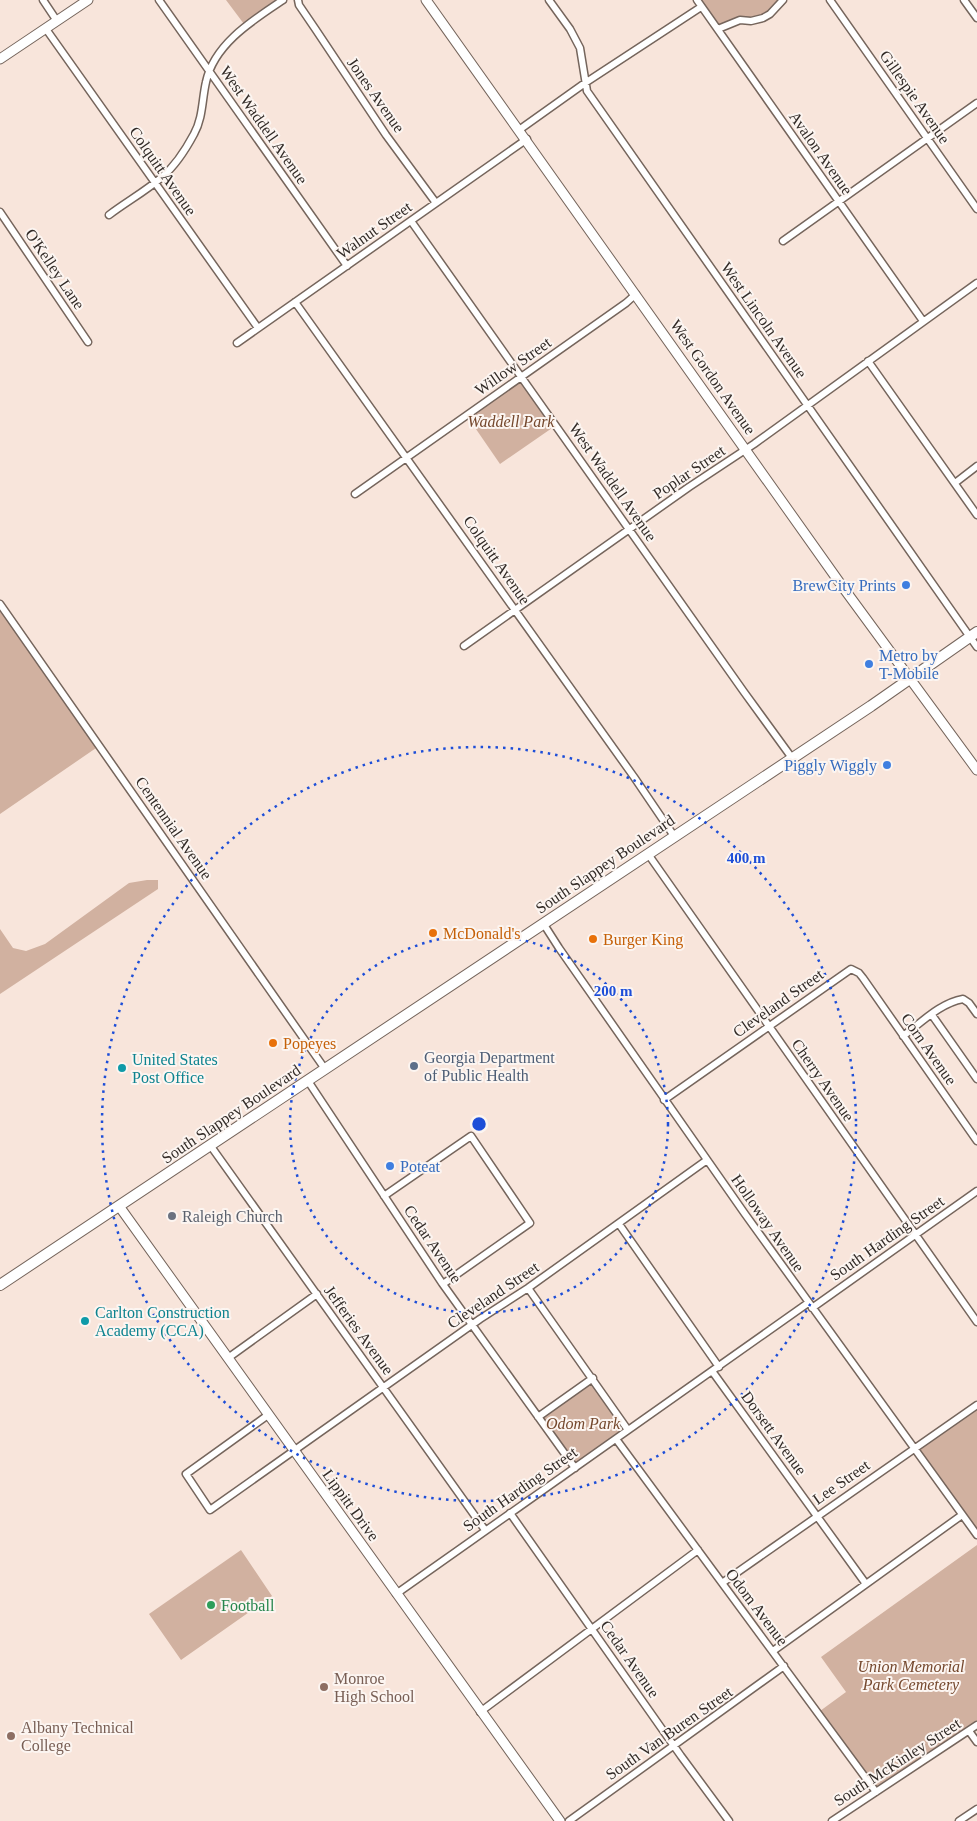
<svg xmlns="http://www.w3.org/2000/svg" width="977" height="1821" viewBox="0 0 977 1821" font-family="Georgia,serif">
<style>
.green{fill:#d1b1a0}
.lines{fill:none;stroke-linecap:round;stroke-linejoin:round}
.street-casing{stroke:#75655c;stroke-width:9}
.secondary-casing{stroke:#75655c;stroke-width:11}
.primary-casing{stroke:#75655c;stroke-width:12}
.street{stroke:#fff;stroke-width:6}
.secondary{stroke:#fff;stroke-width:9}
.primary{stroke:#fff;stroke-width:10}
.ring{fill:none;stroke:#1d4ed8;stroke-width:2.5;stroke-dasharray:2.5 5}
.shop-dot{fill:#3f7fe0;stroke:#fcf5f1;stroke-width:2}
.food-dot{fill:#e8710a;stroke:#fcf5f1;stroke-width:2}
.service-dot{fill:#5c6f8a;stroke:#fcf5f1;stroke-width:2}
.culture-dot{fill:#0f9aa8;stroke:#fcf5f1;stroke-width:2}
.worship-dot{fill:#6b7280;stroke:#fcf5f1;stroke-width:2}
.leisure-dot{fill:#2e9e5b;stroke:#fcf5f1;stroke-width:2}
.education-dot{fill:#8d6e63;stroke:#fcf5f1;stroke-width:2}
.labels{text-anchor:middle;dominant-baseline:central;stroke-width:4;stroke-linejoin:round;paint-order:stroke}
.street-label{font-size:16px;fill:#322b27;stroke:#fcf5f1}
.park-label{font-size:16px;font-style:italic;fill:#75482d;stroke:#fcf5f1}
.shop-label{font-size:16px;fill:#366cbe;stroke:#fcf5f1;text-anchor:end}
.food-label{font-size:16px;fill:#c56008;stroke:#fcf5f1;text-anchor:start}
.service-label{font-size:16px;fill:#4e5e75;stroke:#fcf5f1;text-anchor:start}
.culture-label{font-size:16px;fill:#0d838f;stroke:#fcf5f1;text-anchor:start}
.worship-label{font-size:16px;fill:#5b616d;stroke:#fcf5f1;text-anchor:start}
.leisure-label{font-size:16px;fill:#27864d;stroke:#fcf5f1;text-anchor:start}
.education-label{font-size:16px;fill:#785e54;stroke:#fcf5f1;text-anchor:start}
.centre{fill:#1d4ed8;stroke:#fcf5f1;stroke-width:2.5}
.ring-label{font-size:15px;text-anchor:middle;font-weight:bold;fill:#1d4ed8;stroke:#fcf5f1;stroke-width:4;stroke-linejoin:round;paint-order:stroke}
</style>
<rect width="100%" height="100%" fill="#f8e5db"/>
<path class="green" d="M226,0H280L244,24Z
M698,0H782L769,14L718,28Z
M522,378L555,426L500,464L467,416Z
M0,604L99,746L0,814Z
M147,880H158V889L0,994V929L13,948L26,951L45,944L129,883Z
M592,1380L627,1430L575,1467L540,1417Z
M977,1407V1530L918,1449Z
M977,1545V1722L876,1789L820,1711L846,1692L821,1657Z
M241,1550L272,1596L181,1660L149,1614Z"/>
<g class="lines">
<g class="street-casing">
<path id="street" d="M43,0L57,21
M159,0L347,266
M298,0L299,5L316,30L386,135L436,203
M549,0L570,29L580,48L587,91L977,647
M697,0L923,321
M830,0L977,209
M964,0L977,18
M46,29L258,328
M718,29L740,20L751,21L763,18L770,14L783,0
M519,130L585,83L701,7
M0,212L88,342
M109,215C126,202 146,191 162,177C175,166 186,149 194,134C203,118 202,99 206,82C214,44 253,20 283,0
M411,221L744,692L792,758
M783,241L977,103
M295,302L634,777L674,836
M237,343L527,139
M868,361L977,515
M955,483L977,466
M355,494L626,303L636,294
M0,604L325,1069
M464,646L689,487L754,444L977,283
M648,854L977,1322
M543,923L559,948L745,1214L977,1535
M932,1015L977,1079
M903,1036C921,1023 940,1003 963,999L969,1003L977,1014
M308,1081L442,1283L575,1468
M664,1100L851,969L859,973L863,978L977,1141
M210,1145L485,1530
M384,1196L471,1136L530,1223L443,1284
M619,1224L719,1367
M528,1288L628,1430
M812,1308L977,1191
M228,1358L317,1294
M712,1371L866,1584
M268,1415L186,1474L210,1510L480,1319L528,1288L707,1160
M538,1417L593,1378
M616,1439L876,1792
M510,1513L681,1756L729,1821
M722,1583L977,1405
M396,1594L808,1303
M773,1651L962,1515
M480,1712L698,1550
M969,1731L977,1742
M569,1821L784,1666
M832,1821L977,1725
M959,1821L977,1809"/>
</g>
<g class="secondary-casing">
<path id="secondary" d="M426,0L842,586L977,770
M0,59L88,0
M119,1206L560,1821"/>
</g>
<g class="primary-casing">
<path id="primary" d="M0,1285L871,706L977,632"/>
</g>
<use href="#street" class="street"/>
<use href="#secondary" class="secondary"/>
<use href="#primary" class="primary"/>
</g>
<g class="ring">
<circle cx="479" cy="1124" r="189"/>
<circle cx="479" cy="1124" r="377"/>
</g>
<g class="shop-dot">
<circle cx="906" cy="585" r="5"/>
<circle cx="869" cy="664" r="5"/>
<circle cx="887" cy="765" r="5"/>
<circle cx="390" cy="1166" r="5"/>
</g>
<g class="food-dot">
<circle cx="433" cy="933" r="5"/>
<circle cx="593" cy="939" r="5"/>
<circle cx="273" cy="1043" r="5"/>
</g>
<circle class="service-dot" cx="414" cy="1066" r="5"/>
<g class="culture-dot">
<circle cx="122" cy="1068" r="5"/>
<circle cx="85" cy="1321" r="5"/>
</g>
<circle class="worship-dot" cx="172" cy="1216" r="5"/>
<circle class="leisure-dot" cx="211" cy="1605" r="5"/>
<g class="education-dot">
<circle cx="324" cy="1687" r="5"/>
<circle cx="11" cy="1736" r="5"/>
</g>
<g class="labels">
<g class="street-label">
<text transform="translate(376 95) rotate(55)">Jones Avenue</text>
<text transform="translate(915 97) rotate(55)">Gillespie Avenue</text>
<text transform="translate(264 125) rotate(55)">West Waddell Avenue</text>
<text transform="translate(821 153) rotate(55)">Avalon Avenue</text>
<text transform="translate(163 171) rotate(55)">Colquitt Avenue</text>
<text transform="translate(374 230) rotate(-35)">Walnut Street</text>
<text transform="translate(55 269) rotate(56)">O'Kelley Lane</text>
<text transform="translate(764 320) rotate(55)">West Lincoln Avenue</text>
<text transform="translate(513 366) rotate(-35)">Willow Street</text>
<text transform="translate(713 377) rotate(55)">West Gordon Avenue</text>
<text transform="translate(689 472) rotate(-34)">Poplar Street</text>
<text transform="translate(613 482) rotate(55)">West Waddell Avenue</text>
<text transform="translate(497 560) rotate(55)">Colquitt Avenue</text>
<text transform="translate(174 828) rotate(55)">Centennial Avenue</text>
<text transform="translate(605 864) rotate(-34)">South Slappey Boulevard</text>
<text transform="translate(778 1003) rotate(-35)">Cleveland Street</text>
<text transform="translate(929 1049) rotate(55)">Corn Avenue</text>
<text transform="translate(823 1080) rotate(55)">Cherry Avenue</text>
<text transform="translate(231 1114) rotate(-34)">South Slappey Boulevard</text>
<text transform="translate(768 1223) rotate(55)">Holloway Avenue</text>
<text transform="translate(887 1238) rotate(-35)">South Harding Street</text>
<text transform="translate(433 1244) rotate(56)">Cedar Avenue</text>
<text transform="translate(493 1295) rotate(-34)">Cleveland Street</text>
<text transform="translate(359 1330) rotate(54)">Jefferies Avenue</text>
<text transform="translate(774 1433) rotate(54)">Dorsett Avenue</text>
<text transform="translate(841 1482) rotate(-35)">Lee Street</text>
<text transform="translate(520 1489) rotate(-35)">South Harding Street</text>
<text transform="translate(351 1505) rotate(54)">Lippitt Drive</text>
<text transform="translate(757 1607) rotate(53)">Odom Avenue</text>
<text transform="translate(630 1659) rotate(55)">Cedar Avenue</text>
<text transform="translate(669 1733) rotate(-35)">South Van Buren Street</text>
<text transform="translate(897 1762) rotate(-33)">South McKinley Street</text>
</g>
<g class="park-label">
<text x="511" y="421">Waddell Park</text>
<text x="583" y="1423">Odom Park</text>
<text x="911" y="1666">Union Memorial<tspan x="911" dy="18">Park Cemetery</tspan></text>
</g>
<g class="shop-label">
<text x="896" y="585">BrewCity Prints</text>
<text x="879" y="655" text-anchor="start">Metro by<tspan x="879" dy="18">T-Mobile</tspan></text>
<text x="877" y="765">Piggly Wiggly</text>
<text x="400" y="1166" text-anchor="start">Poteat</text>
</g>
<g class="food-label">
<text x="443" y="933">McDonald's</text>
<text x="603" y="939">Burger King</text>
<text x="283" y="1043">Popeyes</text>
</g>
<g class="service-label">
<text x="424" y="1057">Georgia Department<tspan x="424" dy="18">of Public Health</tspan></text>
</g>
<g class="culture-label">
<text x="132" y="1059">United States<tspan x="132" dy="18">Post Office</tspan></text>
<text x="95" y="1312">Carlton Construction<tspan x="95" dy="18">Academy (CCA)</tspan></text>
</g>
<g class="worship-label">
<text x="182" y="1216">Raleigh Church</text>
</g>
<g class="leisure-label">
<text x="221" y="1605">Football</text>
</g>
<g class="education-label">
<text x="334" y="1678">Monroe<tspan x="334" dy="18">High School</tspan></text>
<text x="21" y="1727">Albany Technical<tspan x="21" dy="18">College</tspan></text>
</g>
</g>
<circle cx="479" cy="1124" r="8" class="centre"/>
<g class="ring-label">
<text x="746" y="863">400 m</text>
<text x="613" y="996">200 m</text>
</g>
</svg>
